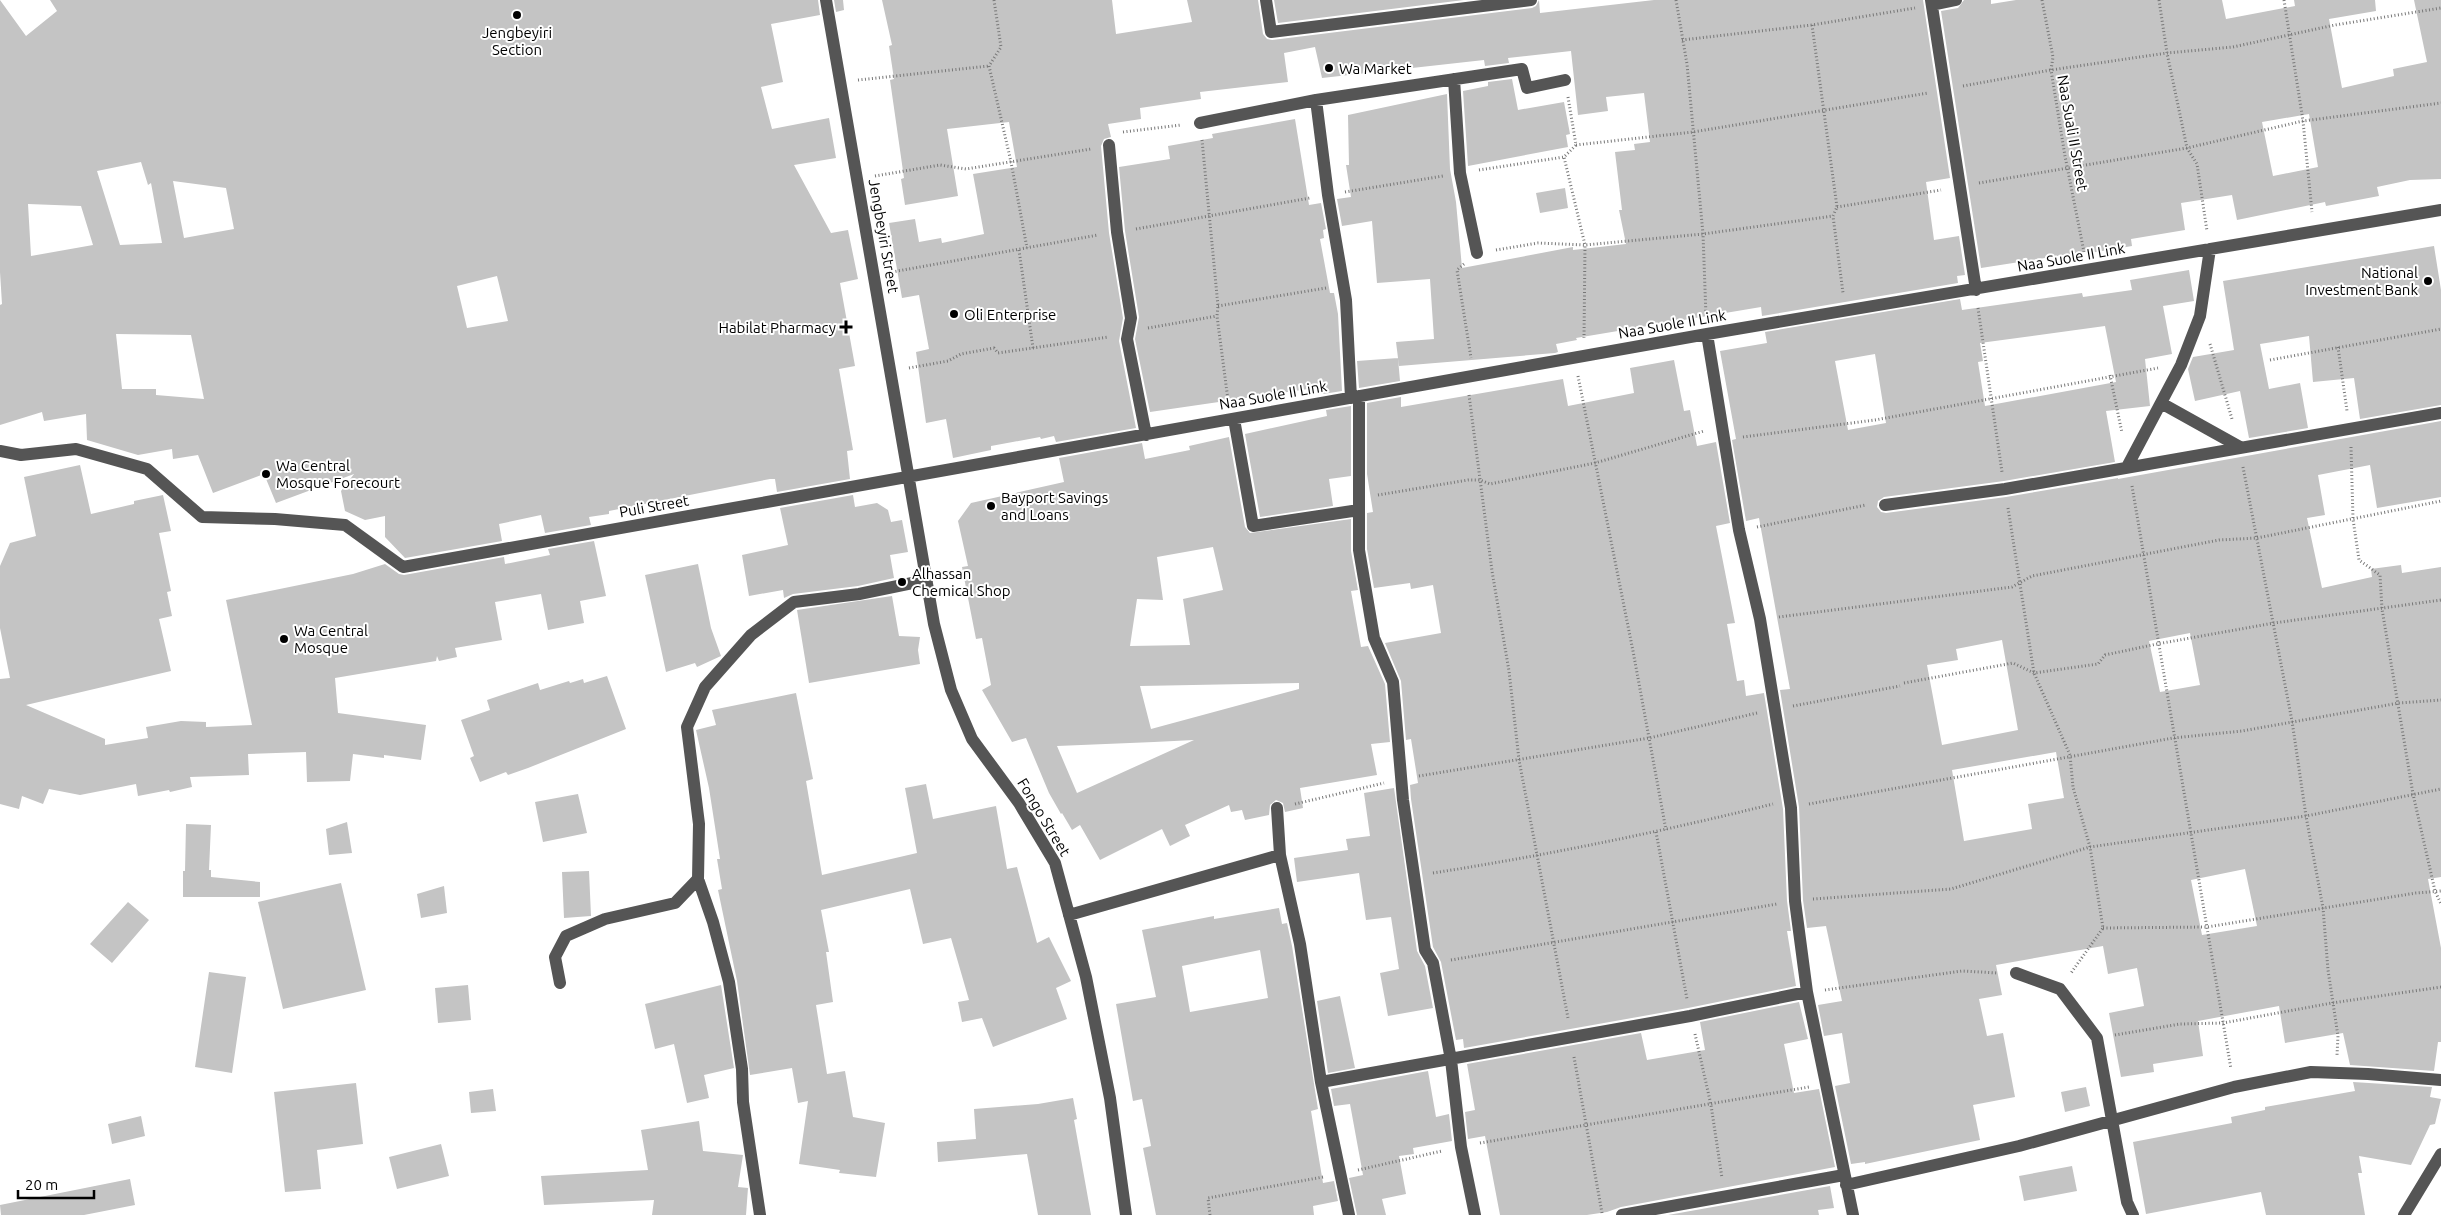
<svg xmlns="http://www.w3.org/2000/svg" width="2441" height="1215" viewBox="0 0 2441 1215" font-family="Ubuntu,sans-serif">
<style>
.building{fill:#c4c4c4;fill-rule:evenodd}
.lines{fill:none;stroke-linecap:round;stroke-linejoin:round}
.path{stroke:#777;stroke-width:3;stroke-dasharray:1 2.5;stroke-linecap:butt}
.minor{stroke:#555;stroke-width:12}
.poi-dot{fill:#000;stroke:#fff;stroke-width:2}
.labels{text-anchor:middle;dominant-baseline:central;stroke-width:4;stroke-linejoin:round;paint-order:stroke}
.poi-label{font-size:15px;fill:#000;stroke:#fff;text-anchor:start}
.street-label{font-size:15px;fill:#000;stroke:#fff}
</style>
<rect width="100%" height="100%" fill="#fff"/>
<path class="building" d="M0,0L26,36L57,11L50,0H818L820,15L771,24L783,82L761,87L772,129L829,118L836,158L794,165L831,233L848,230L858,279L840,283L855,366L839,369L853,450L847,451L850,479L777,492L775,479H770L609,511V514L589,517L591,525L545,533L541,515L499,524L502,541L405,558L385,537V516L365,520L345,511L341,491L354,474L276,503L264,474L213,493L198,455L173,459L172,449L138,455L87,440L86,414L44,421L42,412L0,425V305L2,304L0,272ZM141,162L148,185L151,183L162,243L120,245L97,171ZM173,181L226,188L234,229L184,238ZM28,204L81,206L93,245L31,256ZM497,276L508,321L467,328L457,286ZM116,334L191,335L204,399L156,395V389H122Z
M834,0H843L844,10L836,12Z
M882,0H1112L1116,34L1192,22L1187,0H1258L1263,34L1267,39L1272,40L1532,8L1536,6L1539,0L1540,13L1654,0H1923L1950,178L1926,182L1934,240L1959,236L1965,275L1957,276L1958,283L1762,316L1761,307L1576,338L1577,340L1556,344L1558,352L1555,353L1399,366L1396,342L1434,339L1430,279L1377,283L1372,221L1342,226L1337,199L1351,197L1346,165H1349L1348,115L1447,94L1450,169L1456,202L1462,268L1573,247V250L1626,244L1619,210H1622L1615,152L1635,150L1634,144L1650,142L1644,93L1606,97L1608,111L1578,115L1571,51L1508,58L1509,63L1485,66L1484,60L1322,78L1315,47L1284,53L1288,82L1200,92L1201,99L1140,108L1141,119L1108,124L1111,137L1104,139L1101,146L1109,233L1123,318L1119,341L1136,428L1056,442L1054,436L1041,439L1040,437L991,446V450L953,458L946,419L926,423L916,352L929,349L919,295L902,298L889,223L915,219L919,242L941,238L942,243L984,234L973,174L1017,167L1009,122L947,129L958,196L905,205L901,179L904,178L890,80L894,79L889,46L892,45Z
M1274,0H1464L1278,23Z
M1964,0H1991V4L2016,0H2222L2226,19L2295,6L2294,0H2375L2376,11L2329,19L2342,88L2394,76L2393,69L2427,62L2414,0H2441V179L2410,180L2377,187L2379,196L2326,206L2325,202L2237,220L2232,195L2181,203L2185,230L2131,239L2132,246L2090,253V251L1981,268L1941,11L1958,8ZM2309,114L2318,167L2273,176L2262,122Z
M1512,79L1518,110L1564,102L1570,134L1566,135L1568,147L1468,166L1463,91L1488,86V82Z
M1295,119L1309,205L1321,203L1326,229L1323,230L1324,238L1320,239L1330,293H1334L1338,314L1342,391L1323,394L1322,387L1150,412L1135,339L1139,317L1125,231L1119,167L1170,159L1168,146L1213,138L1212,134Z
M1565,188L1568,208L1540,213L1536,193Z
M2434,246L2441,290V405L2360,419L2354,378L2313,382L2309,336L2260,344L2269,389L2300,383L2308,428L2249,438L2240,391L2195,401L2188,369L2193,357L2234,350L2223,281Z
M2189,270L2194,301L2163,306L2172,354L2145,359L2150,406L2106,411L2115,462L2004,481L1884,497L1878,501L1877,507L1881,512L1886,513L2006,497L2118,478V479L2441,421V497L2377,508L2370,465L2318,475L2325,515L2307,518L2322,588L2372,577L2371,569L2401,565L2402,573L2441,567V877L2428,879L2441,948V1042H2438L2434,1071L2350,1065L2343,1033L2285,1043L2279,1006L2198,1021L2203,1056L2153,1064L2154,1072L2121,1077L2109,1013L2144,1006L2137,968L2108,974L2103,946L1996,965L2002,995L1979,999L1987,1036L2003,1033L2015,1097L1973,1105L1980,1140L1865,1164V1162L1851,1164L1835,1086L1850,1083L1842,1033L1824,1036L1818,1005L1842,1001L1826,926L1807,928L1803,900L1799,807L1780,690L1790,689L1759,518L1746,521L1732,440L1736,439L1720,351L1767,343L1765,332L1960,299L1962,310L2082,293L2083,297L2132,290L2130,280ZM2105,326L2116,382L1985,406L1978,362L1983,361L1980,343ZM1875,354L1886,423L1848,430L1835,361ZM2190,633L2200,685L2160,692L2149,641ZM2002,640L2018,730L1942,745L1927,665L1958,660L1956,649ZM2056,752L2064,798L2028,804L2032,829L1964,841L1952,770ZM2245,869L2257,926L2202,935L2191,880Z
M1398,358L1400,381L1359,388L1357,361Z
M1674,360L1684,411L1690,410L1697,446L1716,442L1730,523L1716,526L1735,623L1727,624L1737,681L1744,680L1746,696L1764,693L1783,809L1787,901L1791,931H1787L1796,986L1688,1008L1464,1048L1463,1039L1456,1040L1441,962L1433,947L1411,799L1410,785L1418,783L1411,739L1406,740L1401,681L1385,643L1441,633L1433,585L1411,589L1410,583L1374,588L1367,549V513L1373,512L1367,474V403L1401,397V407L1563,379L1568,406L1634,393L1630,368Z
M1351,406V476L1329,479L1333,506L1260,517L1245,434L1327,416L1326,410Z
M1229,437L1245,527L1250,533L1351,519V551L1358,590L1351,591L1361,647L1368,646L1385,684L1390,742L1371,744L1377,775L1300,788L1303,808L1285,812L1283,803L1276,800L1270,805L1269,815L1245,820L1242,810L1231,812L1229,805L1185,825L1190,836L1170,846L1162,829L1100,860L1080,825L1072,830L1062,813L1061,814L1049,793L1026,738L1012,742L982,690L991,685L982,638L976,639L962,567L968,566L958,521L971,503L1064,482L1059,458L1142,443L1145,459L1190,450L1189,446ZM1213,547L1223,590L1183,599L1190,645L1130,646L1137,599L1163,600L1157,557ZM1299,683V689L1151,729L1140,686ZM1194,740L1077,793L1057,746L1154,742Z
M80,465L91,514L134,504V501L163,495L171,531L159,533L171,591L167,592L172,616L159,619L171,671L26,705L105,739V745L148,738L146,727L181,721L206,722V727L252,725L226,600L353,574L385,564L399,574L404,575L504,557L505,564L550,555L548,549L594,541L606,596L580,601L584,623L548,630L541,594L495,602L502,640L455,648L457,657L439,661L437,656L436,661L335,678L338,713L426,725L421,760L384,755V758L353,754L350,781L307,782L306,752L248,754L249,775L190,777L192,787L170,792L169,790L138,796L136,784L80,795L49,789L43,804L22,796L19,809L0,804V679L10,678L0,628V566L10,543L36,536L24,477Z
M853,495L855,507L877,503L888,510L891,522L902,520L908,552L890,555L894,578L858,586L793,594L784,598L783,590L749,596L742,555L788,545L780,508Z
M698,564L711,628L721,656L697,667L695,663L666,672L645,575Z
M892,596L899,636L920,637L918,650L920,664L809,683L797,610Z
M607,676L626,729L528,768L508,775L506,772L480,782L470,758L474,756L461,720L490,710L487,700L538,683L540,690L569,681L570,683L583,679L584,683Z
M796,693L813,779L806,781L822,875L917,853L905,788L926,784L933,819L996,806L1007,869L1017,867L1037,943L1049,937L1071,981L1056,988L1067,1019L993,1047L982,1018L962,1022L958,1002L969,1000L951,938L923,944L910,889L821,910L829,952H826L833,1002L816,1005L827,1074L845,1071L853,1117L885,1123L876,1177L839,1173L840,1170L799,1164L808,1101L798,1103L792,1068L750,1075L737,981L718,890L722,889L717,859H720L709,788L696,730L716,725L712,710Z
M1394,788L1417,951L1425,966L1433,1008L1388,1016L1380,973L1399,969L1391,917L1366,920L1359,873L1297,882L1294,858L1348,850L1346,839L1370,836L1364,793Z
M578,794L587,833L543,842L535,802Z
M347,822L352,853L329,855L326,829Z
M186,824L211,825L209,870H211V877L260,882V897H183V871H185Z
M589,871L591,916L564,918L562,872Z
M341,883L366,990L283,1009L258,902Z
M444,886L447,913L421,918L417,894Z
M128,902L149,920L112,963L90,944Z
M1279,908L1282,924L1287,923L1292,946L1318,1109L1311,1111L1323,1183L1334,1181L1338,1201L1313,1206L1314,1215H1156L1143,1148L1151,1146L1142,1099L1133,1101L1116,1004L1156,997L1142,930L1214,916V919ZM1260,950L1268,998L1190,1012L1182,966Z
M209,972L246,977L232,1073L195,1067Z
M468,985L471,1020L438,1023L435,988Z
M721,985L734,1068L704,1075L709,1098L687,1103L674,1044L655,1049L645,1004Z
M1340,996L1355,1068L1328,1073L1317,1001Z
M1799,1002L1808,1039L1784,1044L1794,1093L1819,1089L1835,1167L1621,1207L1607,1212L1587,1215H1500L1485,1136L1468,1139L1465,1112L1475,1110L1467,1064L1641,1033L1647,1060L1705,1050L1700,1022Z
M1428,1071L1436,1117L1449,1114L1452,1141L1413,1148L1414,1154L1399,1156L1406,1194L1382,1199L1386,1215H1357L1349,1178L1363,1175L1350,1104L1334,1106L1331,1089Z
M2353,1082L2432,1087L2430,1097L2441,1099L2435,1124L2430,1125L2411,1165L2359,1156L2362,1173H2358L2365,1215H2266L2261,1192L2146,1214L2133,1142L2232,1123L2231,1117L2265,1110V1107L2355,1091Z
M356,1083L363,1144L317,1150L321,1189L285,1192L274,1092Z
M2086,1087L2090,1106L2065,1112L2061,1092Z
M493,1089L496,1111L471,1113L469,1092Z
M1073,1098L1077,1119L1074,1120L1091,1215H1038L1027,1154L938,1162L937,1142L976,1139L974,1109L1038,1104Z
M141,1116L145,1136L112,1144L108,1124Z
M699,1121L703,1151L743,1155L738,1187L748,1188L746,1215H652L654,1200L544,1205L541,1176L648,1170L641,1130Z
M441,1144L449,1176L397,1189L389,1157Z
M2072,1166L2077,1191L2024,1201L2019,1176Z
M130,1179L135,1205L84,1215H1L0,1205Z
M1830,1186L1834,1208L1818,1210L1819,1215H1668Z"/>
<g class="lines">
<path class="path" d="M994,0L1001,47L989,66L1011,162L1027,248
M1676,0L1687,64L1703,234L1706,316
M2042,0L2053,57L2051,70L2065,156L2084,252
M2159,0L2167,53L2187,148L2197,164L2207,231
M2284,0L2303,121L2312,212
M1812,25L1837,207L1833,216L1843,293
M1682,40L1812,25L1915,8
M858,80L989,66
M1963,86L2051,70L2167,53L2233,47L2335,25L2441,8
M1568,97L1576,145L1564,157L1585,245L1584,338
M1123,132L1181,125
M1202,140L1218,306L1217,316L1228,400
M1576,145L1693,132L1928,93
M1479,170L1564,157
M875,176L940,165L966,169L1091,149
M1979,183L2187,148L2303,121L2441,103
M1345,192L1443,176
M1837,207L1941,190
M1136,229L1310,198
M1019,250L1033,348
M1496,250L1538,243L1585,245L1703,234L1833,216
M1464,264L1457,270L1471,358
M892,272L1098,235
M1218,306L1326,288
M1978,308L2002,472
M1148,328L1217,316
M2210,344L2232,419
M2338,347L2347,411
M2270,360L2441,329
M909,368L948,361L961,354L994,348L998,353L1109,337
M2110,375L2122,433
M1578,376L1633,651L1666,830
M1469,395L1492,571L1509,671L1519,760L1568,1018
M1743,437L1875,420L2158,368
M2351,447L2353,519L2359,560L2380,575L2382,609L2413,794L2435,891L2441,904
M2243,467L2292,721L2306,816L2323,908L2328,970L2338,1036L2337,1055
M2132,486L2231,1069
M1378,495L1468,480H1480L1490,484L1595,463L1704,431
M2008,508L2034,673L2070,755L2073,787L2090,847L2103,928L2071,973
M1757,527L1866,505
M1779,617L2012,587L2032,576L2219,540L2257,538L2441,501
M1904,683L2013,663L2034,673L2098,664L2105,655L2157,644L2274,623L2441,600
M1793,706L1900,686
M1419,776L1649,738L1757,713
M1295,804L1384,783
M1809,804L2173,738L2242,731L2399,703L2441,700
M1656,832L1687,999
M1433,873C1548,855 1660,832 1773,804
M1813,899L1951,889L2090,847L2306,816L2441,789
M2103,928L2207,927L2416,893L2441,891
M1451,960L1777,904
M1825,990L1962,971L1998,973
M1695,1034L1711,1105L1722,1178
M2115,1035L2180,1024L2223,1023L2332,1003L2441,987
M1574,1057L1602,1213
M1480,1143L1809,1087
M1358,1170L1442,1151
M1210,1215L1208,1198L1323,1177"/>
<path class="minor" d="M826,0L934,624L951,690L972,739L1019,803L1055,863L1086,977L1110,1098L1126,1215
M1266,0L1271,32L1531,0
M1931,0L1976,290
M1932,5L1956,0
M1454,79L1460,173L1477,253
M1316,100L1328,195L1346,300L1351,398
M1200,123L1316,100L1522,69L1527,88L1565,80
M1109,145L1117,232L1131,318L1127,339L1146,435
M1707,334L1739,530L1760,619L1791,808L1795,901L1807,992L1853,1215
M1359,396V550L1374,638L1393,682L1403,800L1425,950L1433,963L1451,1060L1461,1147L1475,1215
M2161,403L2240,447
M1234,419L1253,526L1359,510
M0,451L21,455L76,449L147,469L202,517L275,519L345,525L403,567L1707,334L2441,210
M2128,465L2181,365L2200,316L2210,249
M1885,505L2005,489L2441,413
M1280,855L1300,944L1321,1082L1349,1215
M698,879L713,922L729,982L742,1069L743,1102L760,1215
M1069,915L1280,855L1277,808
M2016,973L2060,989L2097,1038L2127,1202L2133,1215
M560,983L555,957L566,936L605,919L675,903L698,879L699,824L687,727L705,687L751,635L794,602L859,594L927,580
M1321,1082L1690,1016L1807,992
M1846,1185L2019,1146L2234,1087L2311,1072L2368,1074L2441,1080
M1622,1215L1844,1175
M2404,1215L2441,1154"/>
</g>
<g class="poi-dot">
<circle cx="517" cy="15" r="5"/>
<circle cx="1329" cy="68" r="5"/>
<circle cx="2428" cy="281" r="5"/>
<circle cx="954" cy="314" r="5"/>
<path d="M843.5 319.5h5v5h5v5h-5v5h-5v-5h-5v-5h5z"/>
<circle cx="266" cy="474" r="5"/>
<circle cx="991" cy="506" r="5"/>
<circle cx="902" cy="582" r="5"/>
<circle cx="284" cy="639" r="5"/>
</g>
<g class="labels">
<g class="poi-label">
<text x="517" y="32" text-anchor="middle">Jengbeyiri<tspan x="517" dy="17">Section</tspan></text>
<text x="1339" y="68">Wa Market</text>
<text x="2418" y="272" text-anchor="end">National<tspan x="2418" dy="17">Investment Bank</tspan></text>
<text x="964" y="314">Oli Enterprise</text>
<text x="836" y="327" text-anchor="end">Habilat Pharmacy</text>
<text x="276" y="465">Wa Central<tspan x="276" dy="17">Mosque Forecourt</tspan></text>
<text x="1001" y="497">Bayport Savings<tspan x="1001" dy="17">and Loans</tspan></text>
<text x="912" y="573">Alhassan<tspan x="912" dy="17">Chemical Shop</tspan></text>
<text x="294" y="630">Wa Central<tspan x="294" dy="17">Mosque</tspan></text>
</g>
<g class="street-label">
<text transform="translate(2073 133) rotate(80)">Naa Suali II Street</text>
<text transform="translate(884 236) rotate(80)">Jengbeyiri Street</text>
<text transform="translate(2071 257) rotate(-10)">Naa Suole II Link</text>
<text transform="translate(1672 324) rotate(-10)">Naa Suole II Link</text>
<text transform="translate(1273 395) rotate(-10)">Naa Suole II Link</text>
<text transform="translate(654 506) rotate(-10)">Puli Street</text>
<text transform="translate(1044 817) rotate(59)">Fongo Street</text>
</g>
</g>
<path d="M18 1190v8h76v-8" fill="none" stroke="#000000" stroke-width="2.5"/>
<text x="25" y="1190" font-size="15" fill="#000000" stroke="#ffffff" stroke-width="4" paint-order="stroke">20 m</text>
</svg>
